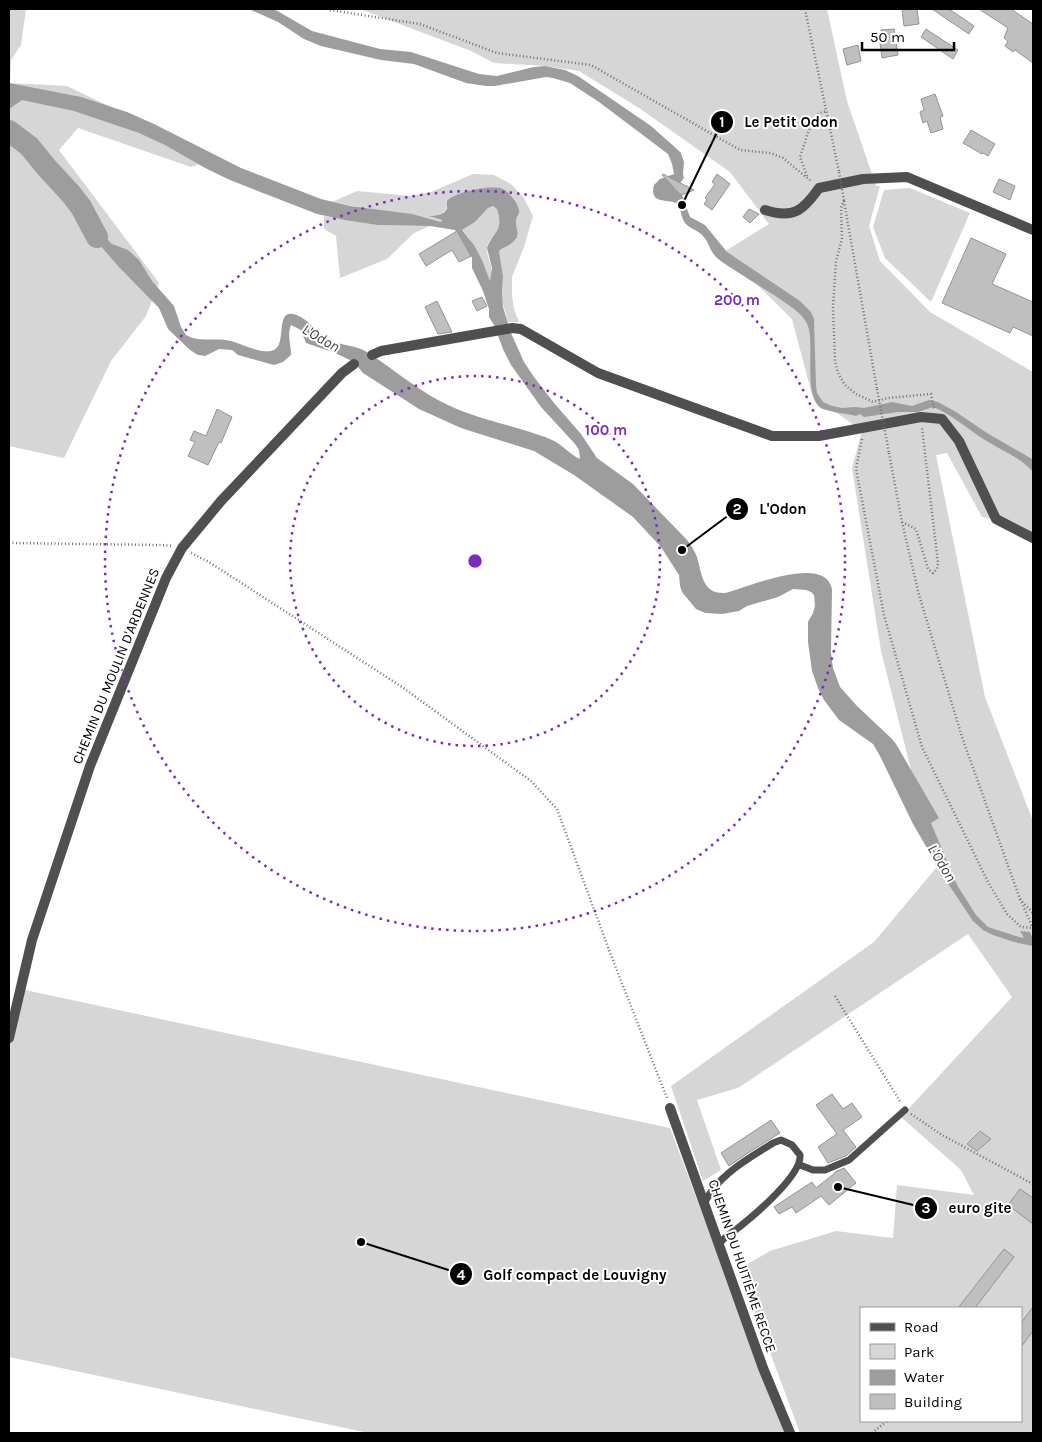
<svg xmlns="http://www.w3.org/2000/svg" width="1042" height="1442" viewBox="0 0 1042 1442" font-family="Karla,sans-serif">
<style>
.green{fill:#d6d6d6;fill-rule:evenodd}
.water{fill:#9d9d9d;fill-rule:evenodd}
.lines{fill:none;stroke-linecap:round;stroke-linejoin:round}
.river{stroke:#9d9d9d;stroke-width:22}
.building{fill:#bfbfbf;stroke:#939393}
.path{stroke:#717171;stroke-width:2.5;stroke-dasharray:1 2.5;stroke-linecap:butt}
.service{stroke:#4f4f4f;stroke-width:7}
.minor{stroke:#4f4f4f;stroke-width:10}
.path-bridge{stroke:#717171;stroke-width:2.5;stroke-dasharray:1 2.5;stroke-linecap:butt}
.ring{fill:none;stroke:#7b2cbf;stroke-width:2.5;stroke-dasharray:2.5 5}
.labels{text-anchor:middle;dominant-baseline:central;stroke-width:4;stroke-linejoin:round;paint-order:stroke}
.street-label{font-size:14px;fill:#000;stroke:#fff}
.water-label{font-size:15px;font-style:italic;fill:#3e3e3e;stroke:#fff}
.centre{fill:#7b2cbf;stroke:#fff;stroke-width:2.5}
.ring-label{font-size:15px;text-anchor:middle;font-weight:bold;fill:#7b2cbf;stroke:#fff;stroke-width:4;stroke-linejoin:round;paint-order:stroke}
.leader{fill:none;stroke:#000;stroke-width:2}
.callout-dot{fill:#000;stroke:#fff;stroke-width:2}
.mark-label{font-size:15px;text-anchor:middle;font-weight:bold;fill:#fff}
.callout-label{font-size:15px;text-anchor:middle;font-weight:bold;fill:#000;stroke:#fff;stroke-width:4;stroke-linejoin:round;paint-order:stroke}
</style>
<rect width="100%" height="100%" fill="#fff"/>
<path class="green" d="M9,9H26L21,45L11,60L10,83L67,86L217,158L191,167L78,128L59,150L159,283L146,316L111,361L64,458L9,446Z
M360,9H827L847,101L876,186H880L869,226L880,261L930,312L1033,372V538L996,519L982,517L947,453L936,455L985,697L1033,821V1433H800L739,1269L770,1251L836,1231L893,1238L897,1185L974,1195L961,1170L901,1117L1012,997L968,934L738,1088L697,1100L721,1170L703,1181L671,1086L874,942L936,868L881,651L852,468L862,431L812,395L792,319L724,252L769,224L730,172L639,108L579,71L545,66L494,63L471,51ZM861,1308H1021V1421H861Z
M473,174L494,175L511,184L524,198L533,216L524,247L512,277V295L514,309L519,322H508L502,300L503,276L499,251L515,240L518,236L515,222L519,214L478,190C463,193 449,193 446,210L438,216L432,217L442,220L441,222C405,211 368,210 332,202L357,191L411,196L431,192Z
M910,188L970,213L931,302L885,258L873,227L884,190Z
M493,206L497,209C506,237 488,232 487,250C487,256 490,261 491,266C492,272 491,277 490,282C482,263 477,245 462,230L475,222L488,208Z
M324,216L377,225L430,226L414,233L387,259L340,278L336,236L324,229Z
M25,990L670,1128L785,1433H369L9,1357V1030Z"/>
<path class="water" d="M249,9H274L312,31L380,49L411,52L479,74L497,76L534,67L545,66L565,70L578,76L651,126L677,149L681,153L684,162L683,174L684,178L680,183L673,187L679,193L682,195L690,217L705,225L727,252L800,301L811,312L814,319L816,385L817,393L823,402L832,406L842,408L855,407L864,408L892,402L912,406L929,400L938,402L956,412L987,433L1032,459L1033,472C1020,457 1002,451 985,440C967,429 953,415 933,407L918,412H898L864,417L860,414L856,416C845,413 834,413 823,409C802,400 815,345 808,326C804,315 793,308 784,302C770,292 754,283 739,273C732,268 724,264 717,258C710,252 709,242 703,236C698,230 690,229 685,223C681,217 681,210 678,205C673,197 648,207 654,185L660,179L674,174L672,164L668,154L599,102L570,83L553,78L546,77L495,86H486L466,83L414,64L381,60L321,46L304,39L278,22Z
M9,83L81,97L127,112L154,124L241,168L321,199L350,206L412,214L441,222L442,220L429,216C437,216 443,215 447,209V201C454,192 492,184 503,189C509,192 518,203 519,210C520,215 516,217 516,221C515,228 521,234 515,240C511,245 504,247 499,251L503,276L502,293L503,307L511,333L524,362L534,377L554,403L581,434L597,458L633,484L687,540C691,545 694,550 697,557C702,574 702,594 725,593C746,588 825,553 832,589L831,653L833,668L840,687L857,706L891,738L896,744L939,818L931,823L957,885L976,915L988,927L1019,937L1024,938L1020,931L1030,932L1033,939V946L1014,942L993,935L983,930L973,921L945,879L913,824L880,756L873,744L839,720L824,700L818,688L812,671L808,642V622L813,613L815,606L814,595L811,592L806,590L793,589L778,597L747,606L739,611L722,614L705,613L696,609L682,592L680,586L679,575L661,547L633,517L574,475L534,451L461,428L419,409L363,373L354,362L335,353L306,343L301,330L291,325C287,334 291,345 291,355L283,362L274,365L238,355L232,350L219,349L205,356L198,355L190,350L168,329L159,308L118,266L93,237L86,226L82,208L73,194L26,145L9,136V122L28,133L65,177L76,188L85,199L103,235L112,244L128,250L139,260L152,281L174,306L181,327L186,335C200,343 216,337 231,341C242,344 263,355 274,350C287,344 275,311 293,314C307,317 315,331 326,338C338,346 353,344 365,351C390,366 412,386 438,400C465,415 497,422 527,431C535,434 544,436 552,440C562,444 569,454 580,459L579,450L575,444L541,407L511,365L503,349L494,325L489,317V309L483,291L472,268V258L455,230L430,226L377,225L345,220L317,214L230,180L207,169L165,145L139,133L74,111L22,100L9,109ZM493,206L497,209C504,232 494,230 487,248L492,268L490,281L482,260L474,245L462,230L475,222L488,208Z"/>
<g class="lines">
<path class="river" d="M9,131L29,146L47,168L71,194L81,207L97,237"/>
</g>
<path class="building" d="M902,9H917L919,24L904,26Z
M932,9H949L974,26L969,34Z
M979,9H1011L1033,24V63L1015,50L1013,52L1005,46L1008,41L1004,38L1008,28Z
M894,29L898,55L882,58L879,36H882L881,30Z
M926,29L958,50L953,59L921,37Z
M858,45L861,61L847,65L843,49Z
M935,94L943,116L940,117L943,129L931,133L927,121L923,123L920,112L924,110L921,99Z
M971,130L995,144L988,156L983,153L982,154L963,143Z
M663,174L694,190L682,195L679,193L662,175Z
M717,174L730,184L712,210L704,204L707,200L705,198L715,184L712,182Z
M999,179L1015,186L1010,200L993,192Z
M749,209L759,214L750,223L743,217Z
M457,231L471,256L459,262L452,250L426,266L419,254Z
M971,238L1006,254L992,284L1033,302V336L1013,327L1010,333L942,303Z
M482,297L487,306L477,311L472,301Z
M437,301L452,332L438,334L425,307Z
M217,409L232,417L221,443L219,442L208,465L188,456L195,442L190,440L194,431L206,436Z
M832,1094L843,1109L852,1103L862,1117L843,1130L856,1147L846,1156L828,1163L818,1147L837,1134L816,1105Z
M771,1120L780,1133L751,1151L729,1166L721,1153Z
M980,1131L991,1139L977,1151L967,1144Z
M844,1168L856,1183L829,1205L821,1196L796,1213L792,1207L779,1214L774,1207L812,1182L816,1188L835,1173V1172Z
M1020,1189L1033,1198V1224L1008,1205Z
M1004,1249L1014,1257L975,1308H958Z
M1033,1307V1331L1021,1347V1323Z"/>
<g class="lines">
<path class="path" d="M805,9L839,172
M330,10L420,24L497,53L591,65L740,150L770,153L783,158L811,181
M807,176L800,157L809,130L819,113L827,111
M844,200L841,208L842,239L836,261L833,307L835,361L838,373L845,385L856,394L873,402L888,398L931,394L934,409
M844,201L877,389
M862,439L856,469L884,615L922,747L988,882L1007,914L1021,927L1033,928
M889,453L902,522L919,595L962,737L1020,899L1033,913
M902,522L916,529L928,569L933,573L937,569L938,563L922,428
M9,543L160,545L172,546
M191,553L209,562L402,687L531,781L557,809L609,950L667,1098
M835,996L901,1103
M911,1114L942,1135L1033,1184
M872,1433L887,1421"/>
<path class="service" d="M800,1165L813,1170H825L849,1160L905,1110
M705,1202C718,1175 748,1159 773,1143L781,1140L792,1145L800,1155C802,1174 758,1212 743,1224C735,1231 726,1235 719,1244"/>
<path class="minor" d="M765,210C793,219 803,211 819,188L863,179L907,177L1033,230
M372,355L381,351L512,328L521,329L598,373L772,436H819L921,417L942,419L959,441L996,519L1033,538
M9,1038L32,940L90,766L166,578L182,548L221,501L342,373L354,364
M670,1108L763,1368L790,1433"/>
<path class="path-bridge" d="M839,172L844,200
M877,389L889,453
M1020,899L1033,928"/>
</g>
<g class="ring">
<circle cx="475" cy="561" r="185"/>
<circle cx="475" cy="561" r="370"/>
</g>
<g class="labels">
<g class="street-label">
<text transform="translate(116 666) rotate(-68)">CHEMIN DU MOULIN D'ARDENNES</text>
<text transform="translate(742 1266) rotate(71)">CHEMIN DU HUITIÈME RECCE</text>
</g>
<g class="water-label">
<text transform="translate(321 338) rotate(30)">L'Odon</text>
<text transform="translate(942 863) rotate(59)">L'Odon</text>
</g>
</g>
<circle cx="475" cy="561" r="8" class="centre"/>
<g class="ring-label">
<text x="737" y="305">200 m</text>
<text x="606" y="435">100 m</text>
</g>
<path class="leader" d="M682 205L722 122M682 550L737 509M838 1187L926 1208M361 1242L461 1274"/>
<g class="callout-dot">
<circle cx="682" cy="205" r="5"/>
<circle cx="682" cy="550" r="5"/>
<circle cx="838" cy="1187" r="5"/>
<circle cx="361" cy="1242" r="5"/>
<circle cx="722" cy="122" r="12"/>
<circle cx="737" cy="509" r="12"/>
<circle cx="926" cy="1208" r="12"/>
<circle cx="461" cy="1274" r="12"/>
</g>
<g class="mark-label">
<text x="722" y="127">1</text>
<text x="737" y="514">2</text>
<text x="926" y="1213">3</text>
<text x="461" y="1280">4</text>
</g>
<g class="callout-label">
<text x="791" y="127">Le Petit Odon</text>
<text x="783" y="514">L'Odon</text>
<text x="980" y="1213">euro gite</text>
<text x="575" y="1280">Golf compact de Louvigny</text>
</g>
<rect width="1042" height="1442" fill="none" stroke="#000000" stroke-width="20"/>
<rect x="860" y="1307" width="162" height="115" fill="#ffffff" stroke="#999999"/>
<rect x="870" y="1323" width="25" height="8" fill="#4f4f4f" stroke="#999999"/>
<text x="904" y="1332" font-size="15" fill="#000000">Road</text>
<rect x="870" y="1344" width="25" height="15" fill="#d6d6d6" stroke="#999999"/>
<text x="904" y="1357" font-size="15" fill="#000000">Park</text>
<rect x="870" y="1370" width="25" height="15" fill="#9d9d9d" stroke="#999999"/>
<text x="904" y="1382" font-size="15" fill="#000000">Water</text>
<rect x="870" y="1394" width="25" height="15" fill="#bfbfbf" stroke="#999999"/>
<text x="904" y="1407" font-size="15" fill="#000000">Building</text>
<path d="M862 42v8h92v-8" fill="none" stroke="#000000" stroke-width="2.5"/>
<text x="870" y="42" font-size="15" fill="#000000" stroke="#ffffff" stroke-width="4" paint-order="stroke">50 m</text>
</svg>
